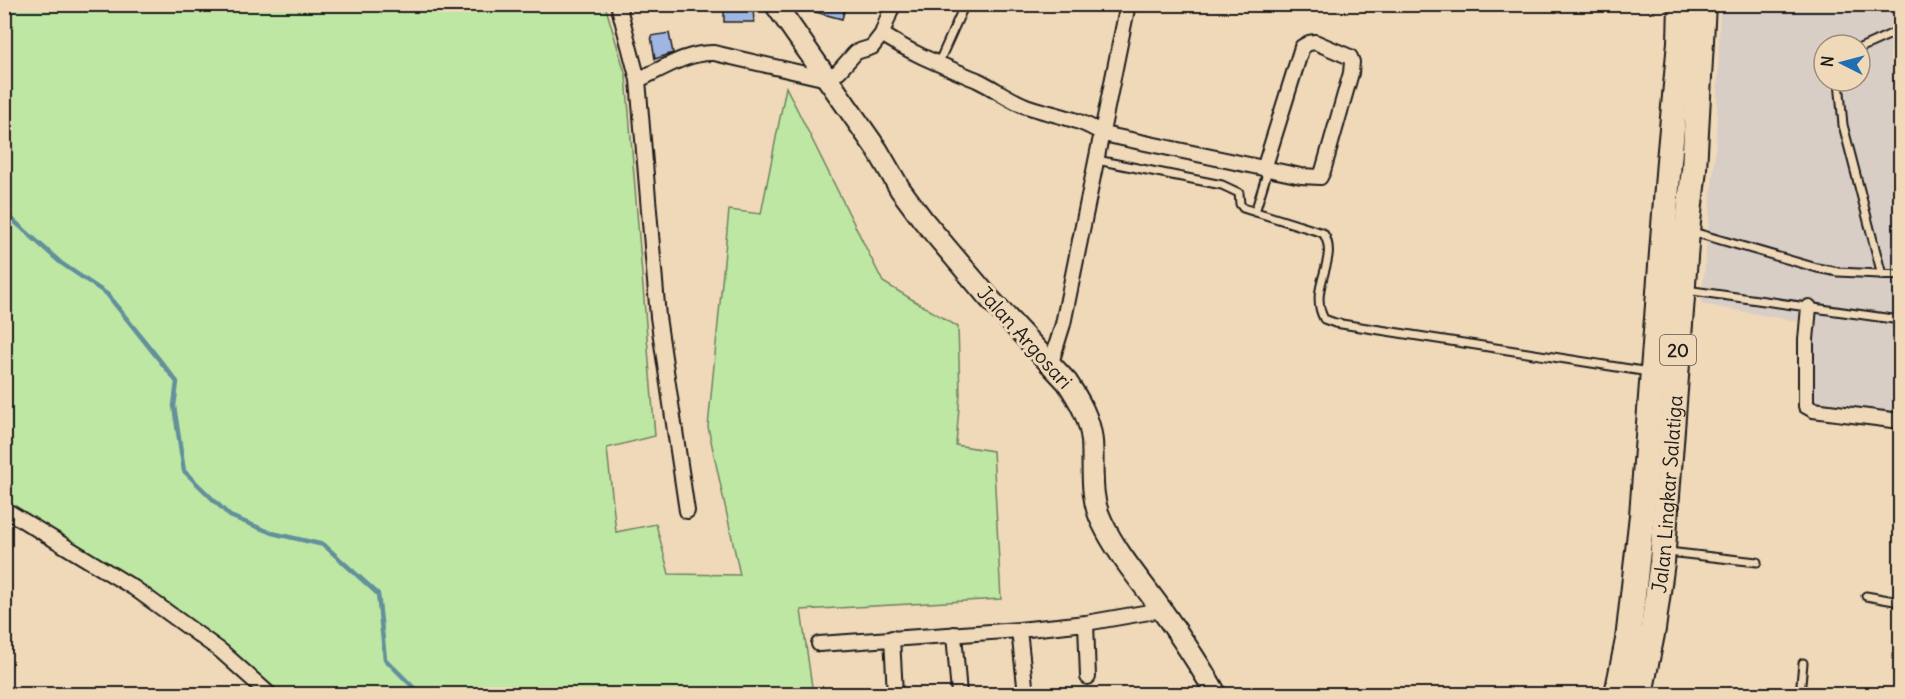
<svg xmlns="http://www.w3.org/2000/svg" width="1905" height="699" viewBox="0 0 1905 699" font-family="Delius,sans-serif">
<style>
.built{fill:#d8cec6;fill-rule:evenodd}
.green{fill:#bee7a3;stroke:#6d8260;stroke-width:1.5}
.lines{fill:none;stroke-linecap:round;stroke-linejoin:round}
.stream{stroke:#62909b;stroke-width:4.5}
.building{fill:#9fb6e3;stroke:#1c1c1c;stroke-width:1.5}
.lane-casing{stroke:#1c1c1c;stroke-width:11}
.street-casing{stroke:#1c1c1c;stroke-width:18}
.secondary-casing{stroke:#1c1c1c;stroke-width:24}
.highway-casing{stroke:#1c1c1c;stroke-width:28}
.lane{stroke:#f0d9b9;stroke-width:7}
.street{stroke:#f0d9b9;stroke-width:14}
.secondary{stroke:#f0d9b9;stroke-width:20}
.highway{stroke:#f0d9b9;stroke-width:24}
.labels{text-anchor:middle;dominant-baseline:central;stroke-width:6;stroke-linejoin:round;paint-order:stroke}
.shield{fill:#f0d9b9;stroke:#5c554b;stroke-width:1.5}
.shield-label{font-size:18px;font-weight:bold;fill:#1c1c1c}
.street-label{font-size:20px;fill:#1c1c1c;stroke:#f0d9b9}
</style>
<rect width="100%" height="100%" fill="#f0d9b9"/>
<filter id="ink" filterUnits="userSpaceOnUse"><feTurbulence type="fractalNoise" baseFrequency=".0167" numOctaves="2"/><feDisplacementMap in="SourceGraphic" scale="12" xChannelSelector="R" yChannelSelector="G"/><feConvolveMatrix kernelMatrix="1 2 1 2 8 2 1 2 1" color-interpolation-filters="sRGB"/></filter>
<g filter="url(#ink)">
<path class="built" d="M1720,5H1900V419L1807,406L1811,324L1701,304L1716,142ZM1824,45H1860V81H1824Z"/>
<path class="green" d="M4,5H605L626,76L655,436L607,448L616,532L656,524L669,574L740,575L708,427L729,210L761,214L786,87L883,282L958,327L960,394L956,445L993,451L1001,599L801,610L813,694H265L218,652L5,506Z"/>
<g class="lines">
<path class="stream" d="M4,212L61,263L107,294L177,382L174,406L184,471L230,516L272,533L324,545L378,594L385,659L415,689L429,694"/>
</g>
<path class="building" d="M801,4H846L842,19L800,8Z
M753,8L754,22H724V9Z
M669,33L673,53L655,59L651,36Z"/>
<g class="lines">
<g class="lane-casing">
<path id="lane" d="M1860,48L1900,30
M938,64L965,4
M1839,81L1843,125L1882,275
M1097,160L1222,185L1239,193L1240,204L1243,208L1323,233C1341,259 1307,287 1324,319L1335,323L1649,372
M1255,212L1268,170
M1693,232L1817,268L1838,272L1900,275
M1686,290L1900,320
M1668,552L1757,562
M1866,596L1900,602
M1800,694L1803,663"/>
</g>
<g class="street-casing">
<path id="street" d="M618,4L638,80L658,317L687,511
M882,34C912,54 944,66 977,80C994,88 1008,99 1026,106C1052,115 1080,118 1103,134L1301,176L1320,177L1323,171L1351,73L1352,62L1350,57L1315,42L1309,43L1302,47L1264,169
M638,80C662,69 687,52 714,53L827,79L839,71L856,52L872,47L882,34L893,4
M1809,307L1806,340V406L1813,410L1900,421
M1051,363L1063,324L1128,4
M4,509L134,588L221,651L269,694
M1086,623L1088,677
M1019,630L1025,685
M954,634L959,694
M892,638L895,694
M819,644L1019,630L1086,623L1161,610"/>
</g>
<g class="secondary-casing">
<path id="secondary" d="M775,4L878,151L900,189L923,220L988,297L1067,382C1079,400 1090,419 1092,441C1094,468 1089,496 1102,522C1117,554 1141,581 1161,609C1181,637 1200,665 1216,694"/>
</g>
<g class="highway-casing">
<g id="highway">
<path d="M1617,694L1628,640L1642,515L1669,161L1680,42L1681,4"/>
<path id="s1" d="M1640,694L1653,629L1662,562L1687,231L1694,169L1703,4"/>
</g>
</g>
<use href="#lane" class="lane"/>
<use href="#street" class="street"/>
<use href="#secondary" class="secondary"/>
<use href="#highway" class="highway"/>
</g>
</g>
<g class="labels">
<rect class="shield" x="1660" y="335" width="36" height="30" rx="4.5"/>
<g class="shield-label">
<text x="1678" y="350">20</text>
</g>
<g class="street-label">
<text transform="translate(1025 337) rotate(48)">Jalan Argosari</text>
<text stroke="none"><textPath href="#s1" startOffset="202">Jalan Lingkar Salatiga</textPath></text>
</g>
</g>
<rect width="1905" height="699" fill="none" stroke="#f0d9b9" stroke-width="24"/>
<rect x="12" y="12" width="1881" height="675" fill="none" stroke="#1c1c1c" stroke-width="2" filter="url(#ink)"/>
<g transform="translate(1842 63) rotate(276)"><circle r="28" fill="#f0d9b9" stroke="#9b8d7a" stroke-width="1.5"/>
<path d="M0-4.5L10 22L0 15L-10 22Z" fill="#1f6fb2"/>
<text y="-9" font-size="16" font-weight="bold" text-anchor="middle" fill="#1c1c1c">N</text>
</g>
</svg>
